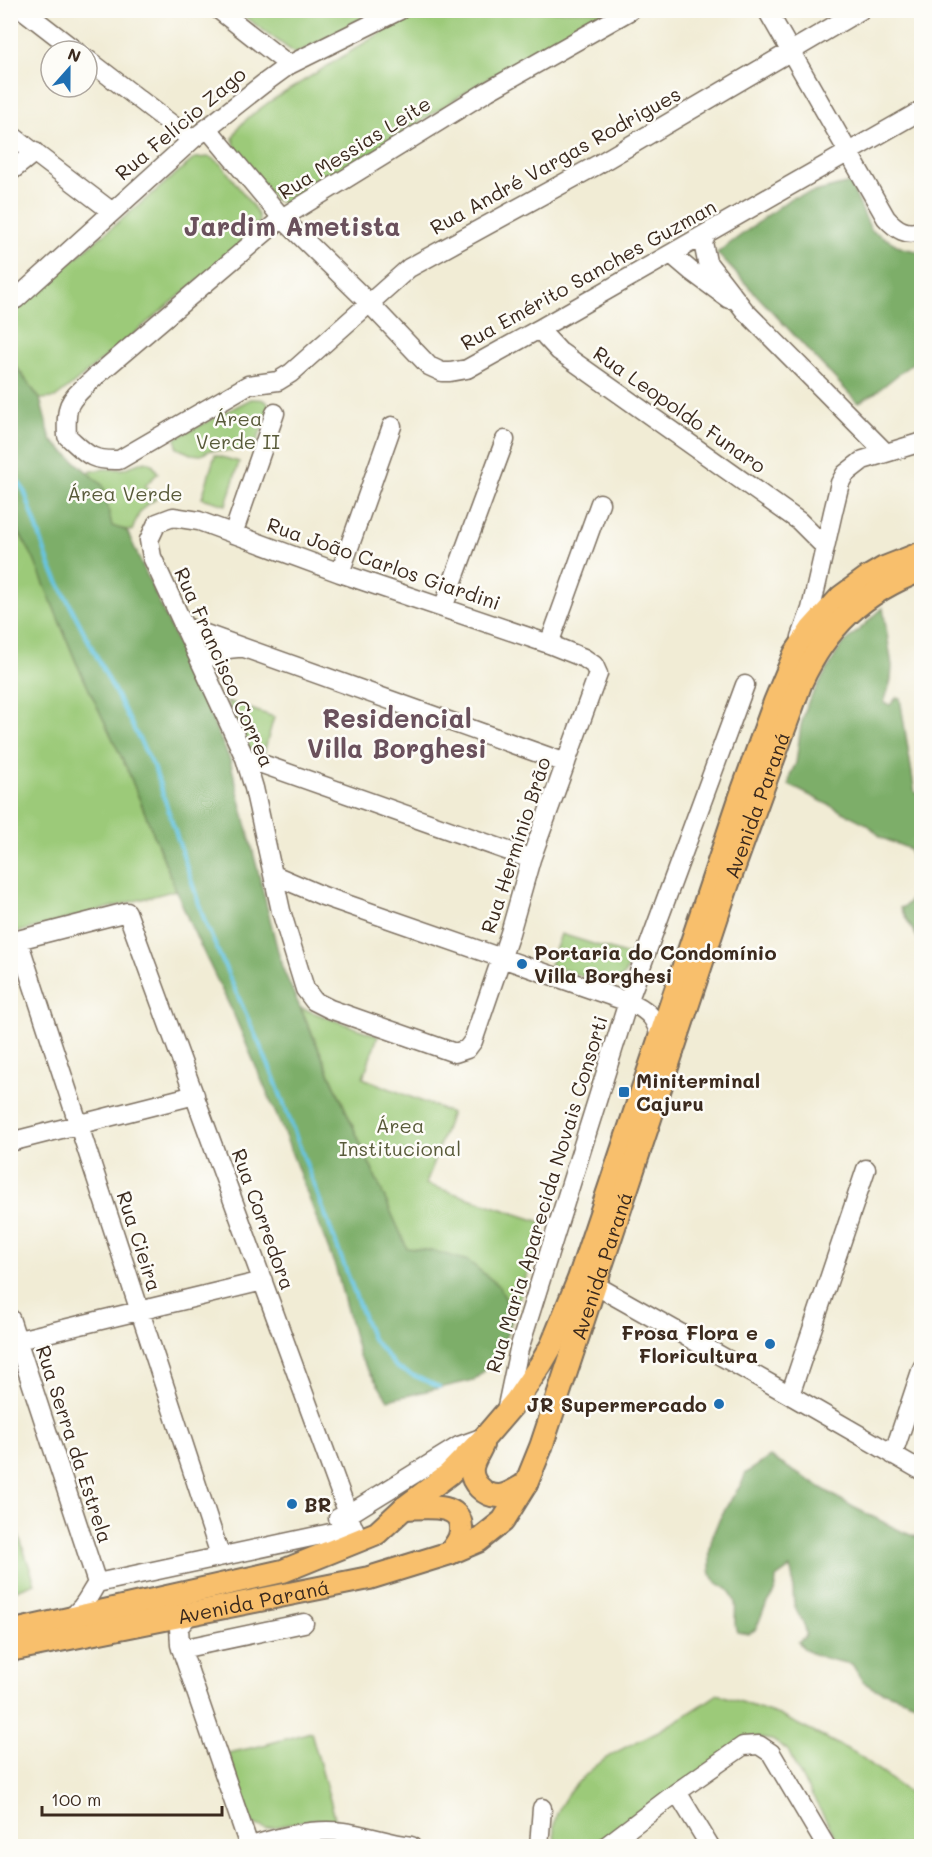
<svg xmlns="http://www.w3.org/2000/svg" width="932" height="1857" viewBox="0 0 932 1857" font-family="Mali,sans-serif">
<style>
.green{fill:#9cca79;stroke:#6c7a4c;stroke-width:1.5}
.forest{fill:#7dae69;stroke:#5c6c44;stroke-width:1.5}
.lines{fill:none;stroke-linecap:round;stroke-linejoin:round}
.stream{stroke:#66c6e4;stroke-width:4}
.minor-casing{stroke:#7b6e5e;stroke-width:21}
.major-casing{stroke:#7b6e5e;stroke-width:26}
.minor{stroke:#fff;stroke-width:18}
.major{stroke:#f8bf6c;stroke-width:22}
.poi-dot{fill:#1f6fb2;stroke:#fdfcf7;stroke-width:2}
.labels{text-anchor:middle;dominant-baseline:central;stroke-width:5;stroke-linejoin:round;paint-order:stroke}
.street-label{font-size:20px;fill:#3b2a1e;stroke:#fdfcf7}
.park-label{font-size:20px;fill:#585a39;stroke:#fdfcf7}
.poi-label{font-size:20px;font-weight:bold;fill:#3b2a1e;stroke:#fdfcf7;text-anchor:start}
.district-label{font-size:26px;font-weight:bold;fill:#6a515c;stroke:#fdfcf7}
</style>
<rect width="100%" height="100%" fill="#fdfcf7"/>
<filter id="ink" filterUnits="userSpaceOnUse"><feTurbulence type="fractalNoise" baseFrequency=".0167" numOctaves="2"/><feDisplacementMap in="SourceGraphic" scale="12" xChannelSelector="R" yChannelSelector="G"/><feConvolveMatrix kernelMatrix="1 2 1 2 8 2 1 2 1" color-interpolation-filters="sRGB"/></filter>
<filter id="wash" filterUnits="userSpaceOnUse"><feTurbulence type="fractalNoise" baseFrequency=".008" numOctaves="4" result="noise"/><feDisplacementMap in="SourceGraphic" scale="24" xChannelSelector="R" yChannelSelector="G"/><feGaussianBlur stdDeviation="1.35" result="paint"/><feColorMatrix in="noise" values="0 0 0 0 0 0 0 0 0 0 0 0 0 0 0 0 0 1.4 0 .05"/><feComposite in="paint" operator="in"/></filter>
<g filter="url(#wash)">
<rect width="100%" height="100%" fill="#f1ecd5"/>
<path class="green" d="M237,11H375L296,54Z
M416,11H608L480,83L306,196C293,203 287,206 274,199L236,150L233,138L238,128L249,117L269,102Z
M210,157L222,165L254,208L259,217L258,231L68,388L55,398L40,399L11,359L10,313L195,158Z
M251,399C259,399 268,398 270,408L256,443L250,448L230,451L211,450L201,455L191,454L177,448L176,438Z
M215,455L239,462L226,505L202,498Z
M145,461L152,464L158,473L145,486L156,499C140,508 138,514 132,531L112,527L103,486L87,472L104,469H123Z
M10,519L32,554L76,662L128,771L176,890L11,934Z
M227,701L274,717L263,756L251,753Z
M561,934L632,956C627,970 624,982 609,986L550,965Z
M301,1008L378,1036L363,1078L451,1113L426,1184L544,1223L507,1334L512,1311L434,1251L407,1249Z
M10,1510L35,1583L11,1592H10Z
M718,1694L779,1715L857,1754L921,1802V1846H841L796,1768L788,1750L772,1740L751,1737L594,1846H557C543,1812 579,1778 605,1759C625,1745 650,1737 671,1724C687,1715 703,1704 718,1694Z
M311,1732L336,1821L314,1819L266,1829L254,1824L250,1819L228,1753L260,1746Z"/>
<path class="forest" d="M850,183L871,230L902,248L922,252L920,357L875,393L858,403L717,253L791,198Z
M10,359L40,399L51,440L103,486L112,526L127,531L230,760L282,967L407,1248L434,1251L468,1261L498,1285L512,1311L507,1334L494,1362L474,1380L388,1400L359,1356L336,1269L284,1133L234,1015L190,924L128,771L76,662L33,557L11,518Z
M883,608L892,666L891,680L884,703L890,705L897,697L900,698L915,793H921V944L900,908C921,903 912,865 910,849L882,838L867,824L789,785L790,775L796,763L801,725L808,702L841,646Z
M770,1457L853,1507L903,1532L921,1539V1705L873,1688L863,1682L852,1664C834,1660 810,1658 798,1642L806,1636C807,1622 796,1616 794,1603C792,1591 795,1579 790,1568L776,1578L775,1592L764,1609L756,1629L749,1634L737,1632C731,1621 741,1606 730,1592C725,1585 716,1585 712,1577C710,1573 710,1567 710,1563C707,1540 719,1518 732,1498C737,1490 744,1483 745,1474Z"/>
<g class="lines">
<path class="stream" d="M10,470L24,490L50,566L155,770L205,922L273,1075L371,1337L397,1368L439,1387"/>
</g>
</g>
<g filter="url(#ink)">
<g class="lines">
<g class="minor-casing">
<path id="minor" d="M23,10L76,51
M219,10L289,65
M631,10L488,91L282,218L95,377C70,401 65,400 67,436C87,454 90,461 119,460L248,385L278,381L291,373L409,268L597,165L861,10
M767,10L886,218C896,229 907,237 922,230
M87,59L192,140
M208,129L282,218L370,304L429,366L442,372H450L467,369L541,328L922,110
M10,134L111,211
M10,172L35,152
M707,234L703,242L707,262L745,311L885,452
M671,254L691,271L729,299
M10,302L16,299L192,140L263,84L289,65L400,10
M541,328L546,337L559,351L799,521L825,547
M173,517L199,521L340,573L549,644L584,658L594,665L598,674L531,859L510,933L473,1041L467,1049L455,1053L330,1009L314,1001L305,989L281,911L254,788L245,758L152,557L149,540L157,523Z
M233,534L275,413
M340,573L392,426
M443,608L505,440
M183,626L566,763
M801,637L811,609L833,512L840,483L845,474L863,460L922,442
M549,644L600,503
M201,662C214,654 226,647 241,648
M245,758L531,859
M274,875L323,896L634,1004C650,1012 656,1020 660,1037
M18,940L220,1555
M10,942L127,912L358,1541
M10,1142L195,1095
M595,1285L790,1395L922,1471
M10,1318L97,1583
M10,1342L263,1281
M790,1395L866,1169
M506,1411L519,1349L628,1002L745,685
M893,1455L922,1368
M338,1518L349,1514L459,1446L484,1437
M190,1614L179,1627L180,1645L249,1846
M68,1619C83,1610 88,1597 97,1583L354,1528
M181,1649L304,1623
M677,1792L710,1846
M251,1846C280,1837 312,1828 343,1832C366,1835 388,1843 411,1846
M539,1846L542,1808
M606,1846L677,1792L743,1746L759,1745L771,1753L826,1846"/>
</g>
<g class="major-casing">
<g id="major">
<path d="M482,1445C479,1452 473,1460 472,1468C470,1482 485,1497 500,1496C509,1495 518,1488 526,1484"/>
<path d="M404,1508C422,1508 460,1501 461,1527C462,1538 456,1544 450,1553"/>
<path d="M10,1632L283,1571L377,1533L404,1508L449,1474L486,1436L516,1401L541,1364L552,1345L579,1279L742,793L775,702L795,654L811,630L841,597L867,578L884,568L922,553"/>
<path id="s1" d="M10,1650L369,1578L450,1553L478,1541L503,1521L526,1484L541,1447L728,883L801,682C827,626 863,592 922,570"/>
</g>
</g>
<use href="#minor" class="minor"/>
<use href="#major" class="major"/>
</g>
</g>
<g class="poi-dot">
<circle cx="522" cy="964" r="6"/>
<rect x="618" y="1086" width="12" height="12" rx="3"/>
<circle cx="770" cy="1344" r="6"/>
<circle cx="719" cy="1404" r="6"/>
<circle cx="292" cy="1504" r="6"/>
</g>
<g class="labels">
<g class="street-label">
<text transform="translate(180 123) rotate(-40)">Rua Felício Zago</text>
<text transform="translate(354 147) rotate(-32)">Rua Messias Leite</text>
<text transform="translate(555 160) rotate(-29)">Rua André Vargas Rodrigues</text>
<text transform="translate(588 274) rotate(-29)">Rua Emérito Sanches Guzman</text>
<text transform="translate(680 409) rotate(35)">Rua Leopoldo Funaro</text>
<text transform="translate(384 563) rotate(19)">Rua João Carlos Giardini</text>
<text transform="translate(225 667) rotate(66)">Rua Francisco Correa</text>
<text stroke="none"><textPath href="#s1" startOffset="1274">Avenida Paraná</textPath></text>
<text transform="translate(515 845) rotate(-72)">Rua Hermínio Brão</text>
<text transform="translate(546 1194) rotate(-73)">Rua Maria Aparecida Novais Consorti</text>
<text transform="translate(264 1219) rotate(70)">Rua Corredora</text>
<text transform="translate(140 1241) rotate(72)">Rua Cieira</text>
<text stroke="none"><textPath href="#s1" startOffset="788">Avenida Paraná</textPath></text>
<text transform="translate(75 1444) rotate(72)">Rua Serra da Estrela</text>
<text stroke="none"><textPath href="#s1" startOffset="248">Avenida Paraná</textPath></text>
</g>
<g class="park-label">
<text x="238" y="418">Área<tspan x="238" dy="23">Verde II</tspan></text>
<text x="125" y="493">Área Verde</text>
<text x="400" y="1125">Área<tspan x="400" dy="23">Institucional</tspan></text>
</g>
<g class="poi-label">
<text x="534" y="952">Portaria do Condomínio<tspan x="534" dy="23">Villa Borghesi</tspan></text>
<text x="636" y="1080">Miniterminal<tspan x="636" dy="23">Cajuru</tspan></text>
<text x="758" y="1332" text-anchor="end">Frosa Flora e<tspan x="758" dy="23">Floricultura</tspan></text>
<text x="707" y="1404" text-anchor="end">JR Supermercado</text>
<text x="304" y="1504">BR</text>
</g>
<g class="district-label">
<text x="292" y="226">Jardim Ametista</text>
<text x="397" y="718">Residencial<tspan x="397" dy="30">Villa Borghesi</tspan></text>
</g>
</g>
<rect width="932" height="1857" fill="none" stroke="#fdfcf7" stroke-width="36"/>
<g transform="translate(69 69) rotate(21)"><circle r="28" fill="#fdfcf7" stroke="#afa8a0" stroke-width="1.5"/>
<path d="M0-4.5L10 22L0 15L-10 22Z" fill="#1f6fb2"/>
<text y="-9" font-size="16" font-weight="bold" text-anchor="middle" fill="#3b2a1e">N</text>
</g>
<path d="M42 1806v9h180v-9" fill="none" stroke="#3b2a1e" stroke-width="3"/>
<text x="51" y="1806" font-size="18" fill="#3b2a1e" stroke="#fdfcf7" stroke-width="4.5" paint-order="stroke">100 m</text>
</svg>
